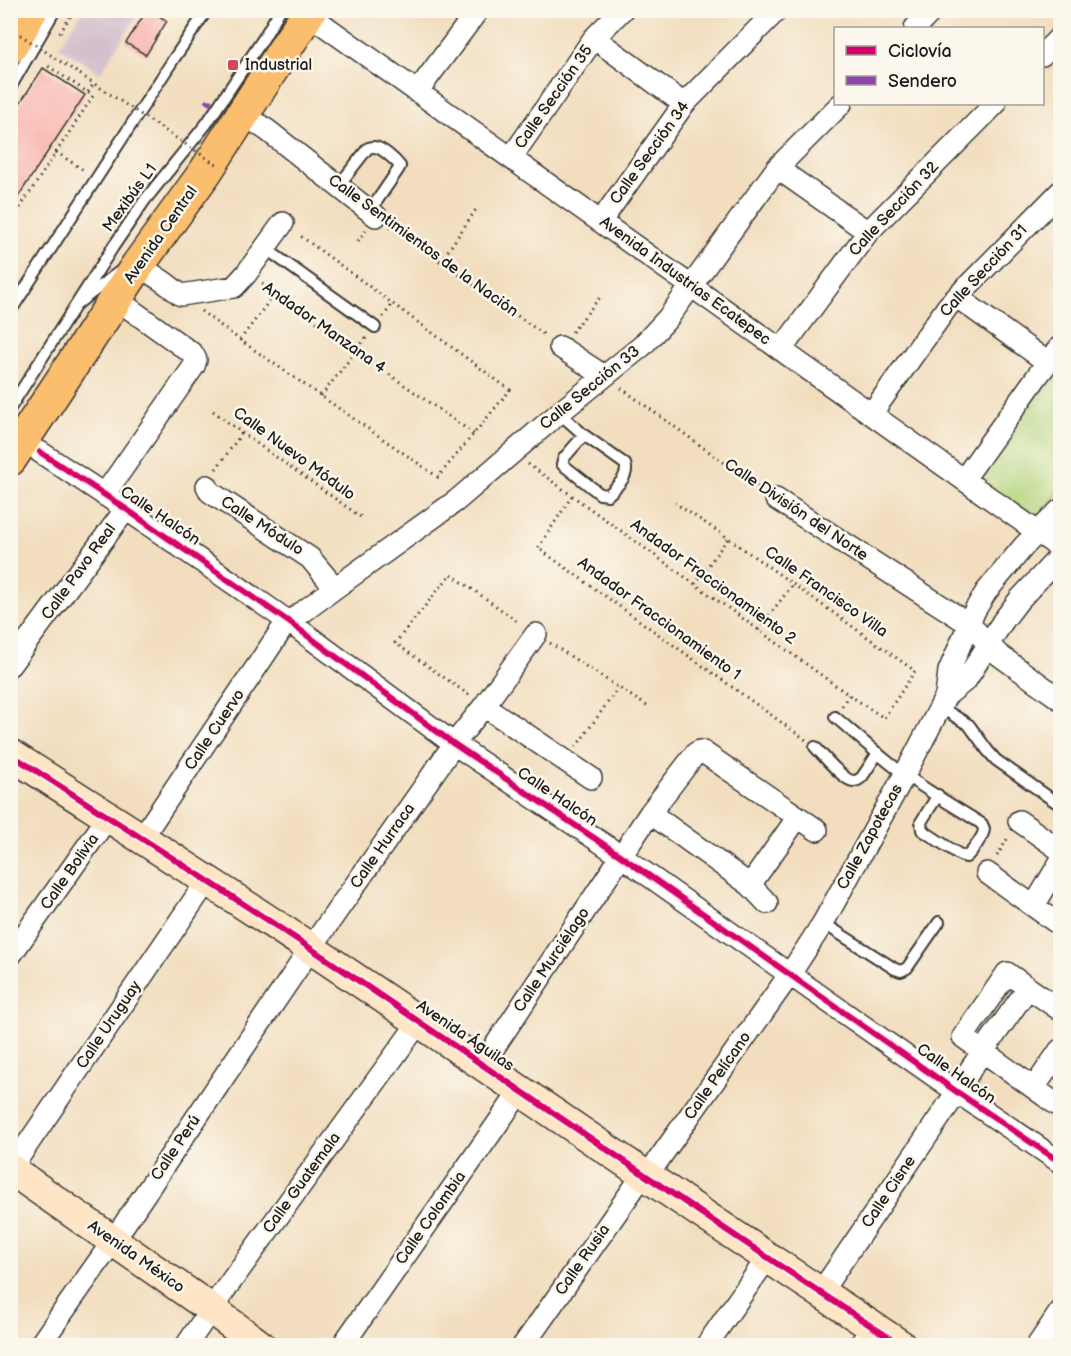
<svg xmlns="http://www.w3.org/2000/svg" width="1071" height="1356" viewBox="0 0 1071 1356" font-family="'Balsamiq Sans',sans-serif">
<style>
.industrial{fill:#d1bdcc}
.green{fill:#b2d47c;stroke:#67784c;stroke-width:1.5}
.building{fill:#f8aea7}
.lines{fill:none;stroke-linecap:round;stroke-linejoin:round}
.lane-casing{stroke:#3c3934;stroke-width:14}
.street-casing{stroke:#3c3934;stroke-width:24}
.secondary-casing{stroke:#3c3934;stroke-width:33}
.highway-casing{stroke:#3c3934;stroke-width:36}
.path{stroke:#3c3934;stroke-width:3;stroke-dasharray:1.5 4.5;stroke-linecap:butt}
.lane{stroke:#fff;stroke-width:10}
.street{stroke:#fff;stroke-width:21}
.secondary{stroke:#fde5c5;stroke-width:30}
.highway{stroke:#fbbd6e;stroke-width:33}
.path-bridge{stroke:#3c3934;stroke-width:3;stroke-dasharray:1.5 4.5;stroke-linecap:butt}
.quiet{stroke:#8e44ad;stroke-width:4.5;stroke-dasharray:9 4.5;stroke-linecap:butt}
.cycleway-casing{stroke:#fbf7ec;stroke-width:10}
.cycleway{stroke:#d6006c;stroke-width:6}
.poi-dot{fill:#d1495b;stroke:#fbf7ec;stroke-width:2}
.labels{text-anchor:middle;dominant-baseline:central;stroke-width:5;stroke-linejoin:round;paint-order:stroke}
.poi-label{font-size:16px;fill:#1c1c1c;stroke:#fbf7ec;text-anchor:start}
.street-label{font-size:16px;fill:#1c1c1c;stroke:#fbf7ec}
</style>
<rect width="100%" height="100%" fill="#fbf7ec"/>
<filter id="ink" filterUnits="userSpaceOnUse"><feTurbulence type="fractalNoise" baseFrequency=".0167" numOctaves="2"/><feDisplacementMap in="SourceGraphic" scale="12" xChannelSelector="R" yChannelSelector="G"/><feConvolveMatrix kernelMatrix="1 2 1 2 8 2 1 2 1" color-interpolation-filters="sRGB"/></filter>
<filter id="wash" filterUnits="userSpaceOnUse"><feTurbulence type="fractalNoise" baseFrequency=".008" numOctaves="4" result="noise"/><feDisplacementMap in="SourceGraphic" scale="24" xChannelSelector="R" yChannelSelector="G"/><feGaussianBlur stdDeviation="1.35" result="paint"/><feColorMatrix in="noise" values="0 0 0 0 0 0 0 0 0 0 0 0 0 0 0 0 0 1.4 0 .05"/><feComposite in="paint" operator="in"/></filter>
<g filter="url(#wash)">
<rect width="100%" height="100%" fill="#f2debf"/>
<path class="industrial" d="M83,11H140L100,73L59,47Z"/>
<path class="green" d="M1052,376L1060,383V490L1034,523L973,474Z"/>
<g id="blocks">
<path class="building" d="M147,10H150L167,21L146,55L126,43Z
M43,68L85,95L10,209V118Z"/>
</g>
</g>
<g filter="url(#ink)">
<use href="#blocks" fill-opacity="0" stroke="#3c3934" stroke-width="1.5"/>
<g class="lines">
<g class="lane-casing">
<path id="lane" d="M10,88L55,10
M339,185L368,148C370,148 371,147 373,147C381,146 396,161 400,166L398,170L370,211
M265,248L375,327
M81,301L119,272
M10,312L173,60L207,10
M10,408L113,247L145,200L207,123L263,39L280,10
M559,413L584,435L625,464C630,476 616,487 608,495L600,494L562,464L564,458L584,435
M940,707L969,725L988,751L996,760L1060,805
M835,717C854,733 873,750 892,765C920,787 952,805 982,824C982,826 984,827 984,829C984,836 971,853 966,857L960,855L922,830L921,822L938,795
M815,747C823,755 843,780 853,781C858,781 858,780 862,777L878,753
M823,923L895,969L901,971L907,968L939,922"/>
</g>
<g class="street-casing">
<path id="street" d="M308,14L1060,548
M915,28L933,10
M594,38L684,104
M1042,55L1060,37
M417,92L478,10
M243,114L267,130L376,216
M511,158L594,38L622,10
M777,168L868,232
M601,221L684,104L777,10
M138,265L164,282L181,295L234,287L246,274L283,223
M957,297L1047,362
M560,347L604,376
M781,350L868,232L995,104
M872,413L948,306L1060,192
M40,452L126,509L289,622L454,744L621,856L957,1092L1060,1162
M964,479L1038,375L1060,347
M207,486L210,492L310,558L335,588
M104,495L194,366L196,360L193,354L116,299
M776,499L969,624L999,655L1060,699
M10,665L126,509
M946,696L966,680L1003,621L1019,600L1060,556
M484,706L591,778
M650,813L750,885L767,903
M1019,821L1060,850
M141,839L284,626L335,588L456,501L559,413L642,346L668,318L777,168L841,104
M987,873L1060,925
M750,885L798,817
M1034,906L1060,862
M10,956L108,817
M483,1064L650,813L696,753L700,751L703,752L817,830
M1034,1088L1060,1050
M1056,1104L963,1037L1007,973L1060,1010
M10,1170L207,881
M821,1292L957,1092L972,1067L1028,988
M39,1346L113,1241L311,948L454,744L484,706L536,634
M186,1346L211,1309L419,1022
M342,1346L521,1090
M523,1346L638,1182L652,1169L790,974L823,923L905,774L946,696L949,671L975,610L986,592L1024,546L1060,510
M706,1346L768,1257
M859,1346L873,1327
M1037,1346L1060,1312"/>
</g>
<g class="secondary-casing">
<path id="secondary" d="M10,754C111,819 213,883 313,950C509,1082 703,1217 902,1346
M10,1169L211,1309L261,1346"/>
</g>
<g class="highway-casing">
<path id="highway" d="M10,47L31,10
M10,459L138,265L206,171L310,10"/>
</g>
<path class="path" d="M60,33L74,10
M88,92L94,83
M56,152L85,171
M10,223L93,96L48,66
M390,226L546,336
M358,241L366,230
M441,261L477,208
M262,284L276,292L356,351L474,434
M201,311L240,340L438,477L510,390L298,234
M383,317L393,303
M572,332L601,296
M240,340L276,292
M621,388L762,490
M321,396L366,338
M213,411L242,433L361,517
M528,464L849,695L884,718L915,671L728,538L675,503
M216,469L242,433
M572,496L538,548L806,740
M695,584L728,538
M758,630L793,584
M550,643L650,708
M469,695L395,643L451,574L520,623
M842,706L849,695
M576,747L618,688
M997,856L1009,836"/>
<use href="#lane" class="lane"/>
<use href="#street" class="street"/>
<use href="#secondary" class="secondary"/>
<use href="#highway" class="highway"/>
<path class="path-bridge" d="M10,28L220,167"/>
<path class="quiet" d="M205,100L209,103L212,98"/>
<g class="cycleway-casing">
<path id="cycleway" d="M40,452L126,509L289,622L454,744L621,856L957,1092L1060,1162
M10,754C111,819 213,883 313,950C509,1082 703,1217 902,1346"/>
</g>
<use href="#cycleway" class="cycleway"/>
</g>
</g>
<rect class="poi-dot" x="227" y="59" width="12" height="12" rx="3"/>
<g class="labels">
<g class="poi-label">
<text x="245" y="65">Industrial</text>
</g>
<g class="street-label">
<text transform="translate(554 97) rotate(-55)">Calle Sección 35</text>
<text transform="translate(650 153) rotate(-54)">Calle Sección 34</text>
<text transform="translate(130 198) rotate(-54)">Mexibús L1</text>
<text transform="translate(894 209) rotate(-47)">Calle Sección 32</text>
<text transform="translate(161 235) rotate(-55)">Avenida Central</text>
<text transform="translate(423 246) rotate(36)">Calle Sentimientos de la Nación</text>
<text transform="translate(984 271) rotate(-47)">Calle Sección 31</text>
<text transform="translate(685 281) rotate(36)">Avenida Industrias Ecatepec</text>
<text transform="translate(324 328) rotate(35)">Andador Manzana 4</text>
<text transform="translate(590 388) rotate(-39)">Calle Sección 33</text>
<text transform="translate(294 454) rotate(36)">Calle Nuevo Módulo</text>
<text transform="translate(796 510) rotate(34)">Calle División del Norte</text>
<text transform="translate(160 516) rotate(34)">Calle Halcón</text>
<text transform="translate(262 526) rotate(33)">Calle Módulo</text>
<text transform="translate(79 572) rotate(-54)">Calle Pavo Real</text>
<text transform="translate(713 582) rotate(36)">Andador Fraccionamiento 2</text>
<text transform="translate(826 592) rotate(35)">Calle Francisco Villa</text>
<text transform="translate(659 619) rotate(36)">Andador Fraccionamiento 1</text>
<text transform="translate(215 730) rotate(-56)">Calle Cuervo</text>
<text transform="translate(557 797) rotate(34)">Calle Halcón</text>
<text transform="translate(870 837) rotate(-61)">Calle Zapotecas</text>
<text transform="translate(383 846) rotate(-55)">Calle Hurraca</text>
<text transform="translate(70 872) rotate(-55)">Calle Bolivia</text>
<text transform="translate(552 960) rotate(-56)">Calle Murciélago</text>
<text transform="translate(109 1025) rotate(-56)">Calle Uruguay</text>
<text transform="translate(465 1036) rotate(34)">Avenida Águilas</text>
<text transform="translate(956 1074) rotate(35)">Calle Halcón</text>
<text transform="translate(718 1076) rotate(-55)">Calle Pelícano</text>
<text transform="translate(176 1148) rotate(-56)">Calle Perú</text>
<text transform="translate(302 1183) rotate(-54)">Calle Guatemala</text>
<text transform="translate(889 1192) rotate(-56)">Calle Cisne</text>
<text transform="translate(431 1218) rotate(-55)">Calle Colombia</text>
<text transform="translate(136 1257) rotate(35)">Avenida México</text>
<text transform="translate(583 1260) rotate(-55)">Calle Rusia</text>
</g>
</g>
<rect width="1071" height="1356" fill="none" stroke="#fbf7ec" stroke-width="36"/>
<rect x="834" y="27" width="210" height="78" fill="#fbf7ec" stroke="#a29f99" stroke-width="1.5"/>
<rect x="846" y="46" width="30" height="9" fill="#d6006c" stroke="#a29f99" stroke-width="1.5"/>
<text x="888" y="57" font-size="18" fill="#1c1c1c">Ciclovía</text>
<rect x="846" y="76" width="30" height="9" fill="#8e44ad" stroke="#a29f99" stroke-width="1.5"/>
<text x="888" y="87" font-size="18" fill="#1c1c1c">Sendero</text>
</svg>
